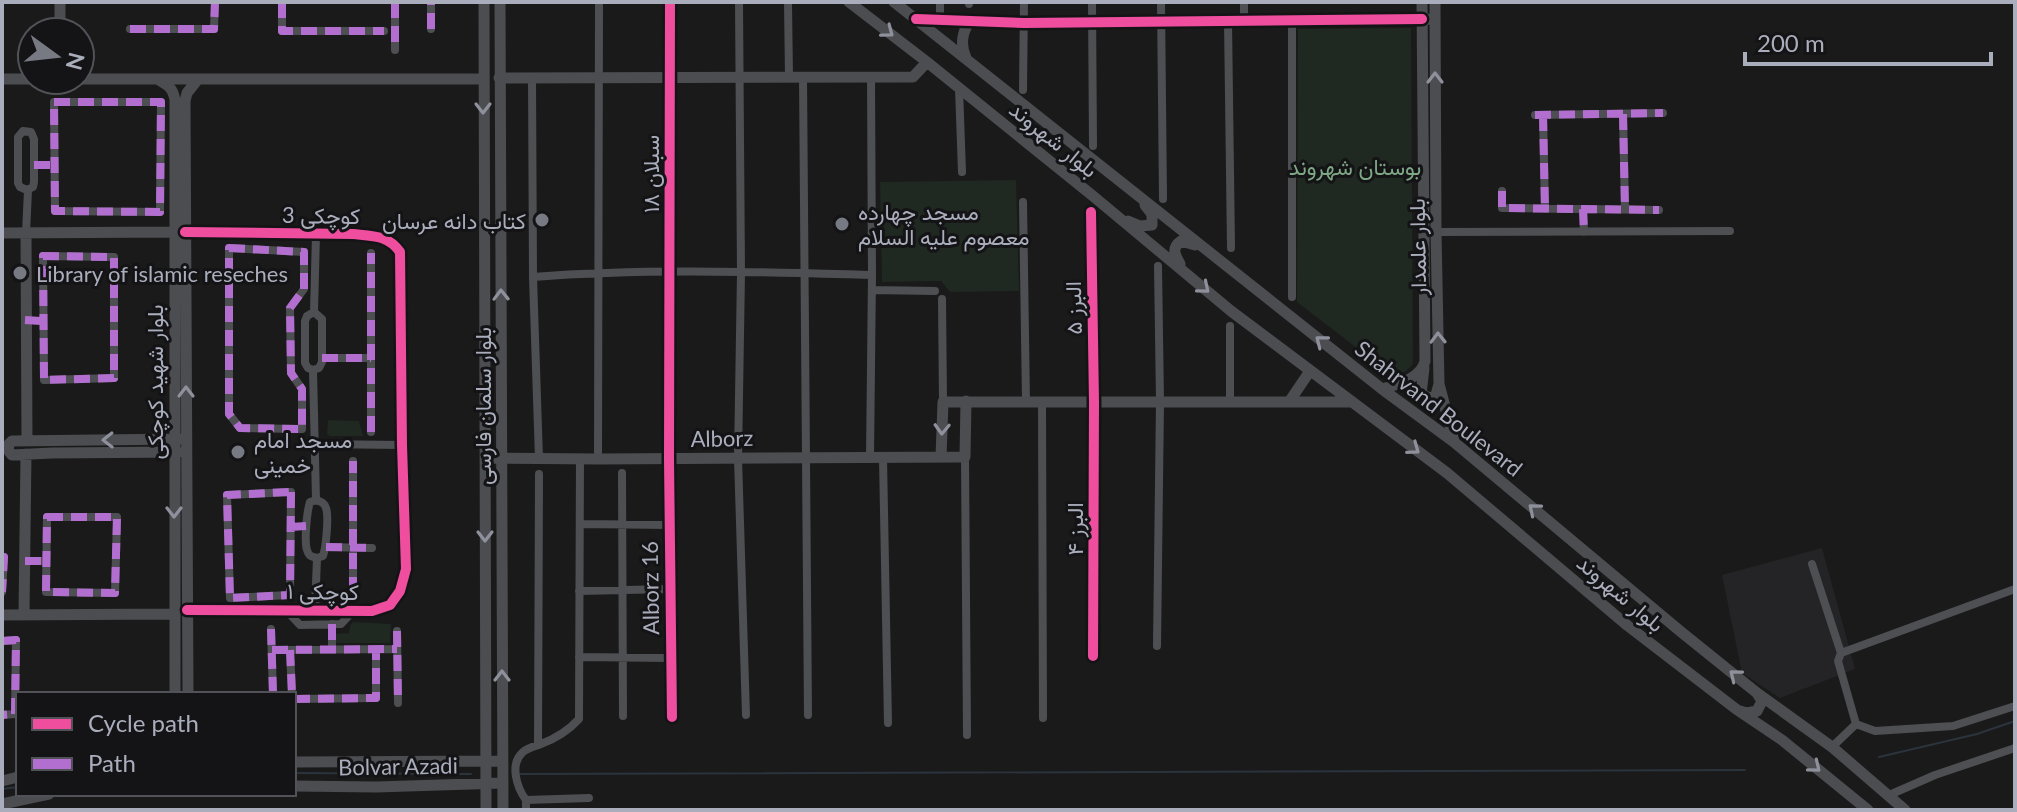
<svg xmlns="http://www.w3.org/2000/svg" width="2017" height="812" viewBox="0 0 2017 812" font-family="Lato,Vazirmatn,sans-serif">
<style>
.built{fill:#242426}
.green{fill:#1f2821}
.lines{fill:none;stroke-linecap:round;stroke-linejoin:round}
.stream{stroke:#2b333d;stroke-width:2}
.street{stroke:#4e4f53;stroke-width:8}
.secondary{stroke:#4c4d51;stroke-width:11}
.quiet{stroke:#b36fd0;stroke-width:8;stroke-dasharray:16 8;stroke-linecap:butt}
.cycleway-casing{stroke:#141416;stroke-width:15}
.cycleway{stroke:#ef4d9e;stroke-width:10}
.oneway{stroke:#8e919c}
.poi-dot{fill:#787a83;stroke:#141416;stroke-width:3}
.labels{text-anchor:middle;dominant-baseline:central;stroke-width:6;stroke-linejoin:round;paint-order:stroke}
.street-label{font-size:22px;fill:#aaaebc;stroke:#141416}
.park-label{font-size:22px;fill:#7fa886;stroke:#141416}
.poi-label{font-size:22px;fill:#aaaebc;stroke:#141416;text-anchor:start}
</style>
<rect width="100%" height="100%" fill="#1a1a1a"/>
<path class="built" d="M1822,548L1855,669L1780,698L1742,673L1722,575Z"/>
<path class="green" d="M1411,28L1413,364L1405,372L1392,375L1297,302L1298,29Z
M1016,180L1019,291L950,292L941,281L882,282L880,182Z
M328,420L359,421L363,436H330L327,434Z
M353,622L391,624L390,643H335V634L349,633L350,626Z"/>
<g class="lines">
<path class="stream" d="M1879,757L1977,734L2015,721
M294,773L471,774
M519,774L1745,770
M2,789L18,787"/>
<path class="street" d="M282,2V31H384
M395,2V50
M670,2L669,459L672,717
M739,2L741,273L738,458L746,715
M788,2L789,78
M940,2V20
M969,2V4
M1092,2L1093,146
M1161,2L1163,199
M1244,2V21
M1228,21L1231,248
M130,29H214L215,2
M431,29V2
M532,78L533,277L539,459
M803,78C805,290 805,502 808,715
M959,88L962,172
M1023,90L1024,2
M54,102H161L160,212L55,211Z
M1623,114L1625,209
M1535,115L1663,113
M1543,115L1545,209
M23,131L31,132L34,139V182L33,187L27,190L20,187L18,183V137Z
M1502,191V208L1659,210
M1023,202L1026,402
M1583,209L1584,232
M1091,212L1094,402L1093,656
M185,232L353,234C373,236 388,235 400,252L402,445L406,569L400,591L390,605L372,611L187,610
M1436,232L1730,231
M26,233L28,190
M229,248L304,252V289L290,308L291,373L302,389V429L240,428L229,414Z
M43,256L114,257V378L44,380Z
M533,277C646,268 759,272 872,275
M872,290L935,291
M1292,297V21
M942,299L943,402
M314,312L322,319V362L319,368L313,370L308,368L305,363V321L307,316L314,312L316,234
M322,358H371
M313,370L316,500
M1230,401V326
M1042,402L1043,718
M371,432V253
M315,444L402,445
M965,457L967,735
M870,458L872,275L871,78
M883,458L888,723
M598,459L599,2
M622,473L623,716
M291,492L290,595L230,598L227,495Z
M316,500C321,502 324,502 326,508C329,517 326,547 323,556L317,558C311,556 309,557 307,550C304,541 307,511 310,502Z
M47,517H117L115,593L46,592Z
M580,524L670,525
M326,547L372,548
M2,557H4L2,592
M25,561H46
M1812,564L1841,653L1838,661L1856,724
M579,591L670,589
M353,593V461
M286,610L300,625L341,624L353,611
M315,610L317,558
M332,624V650
M271,629L273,694
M397,631L398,703
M2,641L16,640L15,714L2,715
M1157,646L1160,402L1158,266
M272,650L397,649
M290,650L292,694
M1841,653L2015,589
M579,657L671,658
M294,699L376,698V649
M538,745L539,474
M1832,747L1856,724L1875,731L1953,726L2015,706
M1887,796L1935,775L2015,748
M526,800C517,788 509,764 523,752C527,748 536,746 541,744C557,738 568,731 579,719L580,459
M526,810V800L589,798"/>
<path class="secondary" d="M60,2V32
M484,2L486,810
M500,2L503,810
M849,2L927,62L1093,196L1231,311L1447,473L1628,626L1736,709L1782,740L1868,810
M894,2L1382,389L1454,442L1680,631L1757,693L1832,747L1905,810
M1435,2L1436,232L1439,384L1454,441
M916,19L1024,23L1435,19
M966,58C960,44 962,33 970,20
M499,78L913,77L927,62
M2,79H32
M80,79H483
M157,79C168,85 173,88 175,100V694
M1128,221L1140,226L1152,225V214L1145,205
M2,233L175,232
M26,233L27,441
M1180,264C1175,255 1171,248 1181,241L1195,245
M1424,368L1421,394L1430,398L1436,395L1439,384
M1382,389C1398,384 1421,379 1425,361L1422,2
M1289,402L1310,371
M178,452L52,453L12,455L8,450L9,444L12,441L180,439
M941,457L943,402H1351
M485,458L598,459L965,457L966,401
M24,614L26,454
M2,615L173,614
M188,694L185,101L187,93L198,79
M1740,711L1747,713L1757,711L1762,701L1757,693
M294,762L502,761
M2,781L18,777
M294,786L376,787L503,783
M2,804L49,794"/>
<path class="quiet" d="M282,2V31H384
M395,2V50
M130,29H214L215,2
M431,29V2
M54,102H161L160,212L55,211Z
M1623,114L1625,209
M1535,115L1663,113
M1543,115L1545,209
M34,165H54
M1502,191V208L1659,210
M1583,209L1584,232
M229,248L304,252V289L290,308L291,373L302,389V429L240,428L229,414Z
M43,256L114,257V378L44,380Z
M25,320L43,321
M322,358H371
M371,432V253
M291,492L290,595L230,598L227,495Z
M47,517H117L115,593L46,592Z
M290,527L307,526
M326,547L372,548
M2,557H4L2,592
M25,561H46
M353,593V461
M332,624V650
M271,629L273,694
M397,631L398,703
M2,641L16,640L15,714L2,715
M272,650L397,649
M290,650L292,694
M294,699L376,698V649"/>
<g class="cycleway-casing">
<path id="cycleway" d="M670,2L669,459L672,717
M916,19L1024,23L1422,19
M1091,212L1094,402L1093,656
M185,232L353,234C373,236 388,235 400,252L402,445L406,569L400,591L390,605L372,611L187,610"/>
</g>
<use href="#cycleway" class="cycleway"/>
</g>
<defs><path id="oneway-chevron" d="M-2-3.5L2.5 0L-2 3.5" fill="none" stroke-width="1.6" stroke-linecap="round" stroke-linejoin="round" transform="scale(2)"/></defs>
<g class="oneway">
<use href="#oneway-chevron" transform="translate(888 32) rotate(37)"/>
<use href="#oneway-chevron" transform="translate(1435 78) rotate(-90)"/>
<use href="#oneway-chevron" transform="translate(483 108) rotate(90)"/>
<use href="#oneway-chevron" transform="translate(1204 288) rotate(40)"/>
<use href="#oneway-chevron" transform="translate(501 295) rotate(-91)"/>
<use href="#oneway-chevron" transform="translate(1438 338) rotate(-91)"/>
<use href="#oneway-chevron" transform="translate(1321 341) rotate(-142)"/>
<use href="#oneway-chevron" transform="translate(186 392) rotate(-90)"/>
<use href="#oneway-chevron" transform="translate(942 429) rotate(92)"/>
<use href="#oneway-chevron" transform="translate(108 440) rotate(179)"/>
<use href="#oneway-chevron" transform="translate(1414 449) rotate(36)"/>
<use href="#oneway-chevron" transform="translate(1534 509) rotate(-140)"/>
<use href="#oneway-chevron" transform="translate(174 512) rotate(90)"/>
<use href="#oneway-chevron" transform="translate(485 536) rotate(90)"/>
<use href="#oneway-chevron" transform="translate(1735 675) rotate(-141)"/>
<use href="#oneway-chevron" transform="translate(502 676) rotate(-90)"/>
<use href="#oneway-chevron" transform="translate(1815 767) rotate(39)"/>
</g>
<g class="poi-dot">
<circle cx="542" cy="220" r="8"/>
<circle cx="842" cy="224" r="8"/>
<circle cx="20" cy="273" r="8"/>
<circle cx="238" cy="452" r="8"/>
</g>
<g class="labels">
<g class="street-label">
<text transform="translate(1054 139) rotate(39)">بلوار شهروند</text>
<text transform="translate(650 174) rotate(-90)">سبلان ۱۸</text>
<text transform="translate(321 215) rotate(1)">کوچکی 3</text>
<text transform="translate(1417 247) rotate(-91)">بلوار علمدار</text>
<text transform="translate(1073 308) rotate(-91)">البرز ۵</text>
<text transform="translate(154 382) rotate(-90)">بلوار شهید کوچکی</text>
<text transform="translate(482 406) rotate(-90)">بلوار سلمان فارسی</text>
<text transform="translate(1439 408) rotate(38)">Shahrvand Boulevard</text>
<text transform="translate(722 438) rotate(-1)">Alborz</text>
<text transform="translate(1074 529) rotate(-90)">البرز ۴</text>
<text transform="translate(650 588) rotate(-91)">Alborz 16</text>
<text transform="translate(323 591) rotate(1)">کوچکی ۱</text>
<text transform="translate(1621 593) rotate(40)">بلوار شهروند</text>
<text transform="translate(398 766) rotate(-1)">Bolvar Azadi</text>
</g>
<g class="park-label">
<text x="1355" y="166">بوستان شهروند</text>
</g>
<g class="poi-label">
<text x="858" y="211">مسجد چهارده<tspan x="858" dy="25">معصوم علیه السلام</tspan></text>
<text x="526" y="220" text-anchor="end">کتاب دانه عرسان</text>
<text x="36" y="273">Library of islamic reseches</text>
<text x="254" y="439">مسجد امام<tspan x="254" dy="25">خمینی</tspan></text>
</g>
</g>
<rect width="2017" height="812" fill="none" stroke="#aaaebc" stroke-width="8"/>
<rect x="16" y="692" width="280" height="104" fill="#141416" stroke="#505258" stroke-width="2"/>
<rect x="32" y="718" width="40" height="12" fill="#ef4d9e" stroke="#505258" stroke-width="2"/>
<text x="88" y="732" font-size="24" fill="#aaaebc">Cycle path</text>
<rect x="32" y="758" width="40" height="12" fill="#b36fd0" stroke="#505258" stroke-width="2"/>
<text x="88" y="772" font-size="24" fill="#aaaebc">Path</text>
<g transform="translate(56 56) rotate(105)"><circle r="38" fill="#141416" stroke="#505258" stroke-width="2"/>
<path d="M0-6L14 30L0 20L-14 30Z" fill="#787a83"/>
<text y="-12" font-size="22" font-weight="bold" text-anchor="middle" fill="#aaaebc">N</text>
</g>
<path d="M1745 52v12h246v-12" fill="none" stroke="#aaaebc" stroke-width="4"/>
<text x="1757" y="52" font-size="24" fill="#aaaebc" stroke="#141416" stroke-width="6" paint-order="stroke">200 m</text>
</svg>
